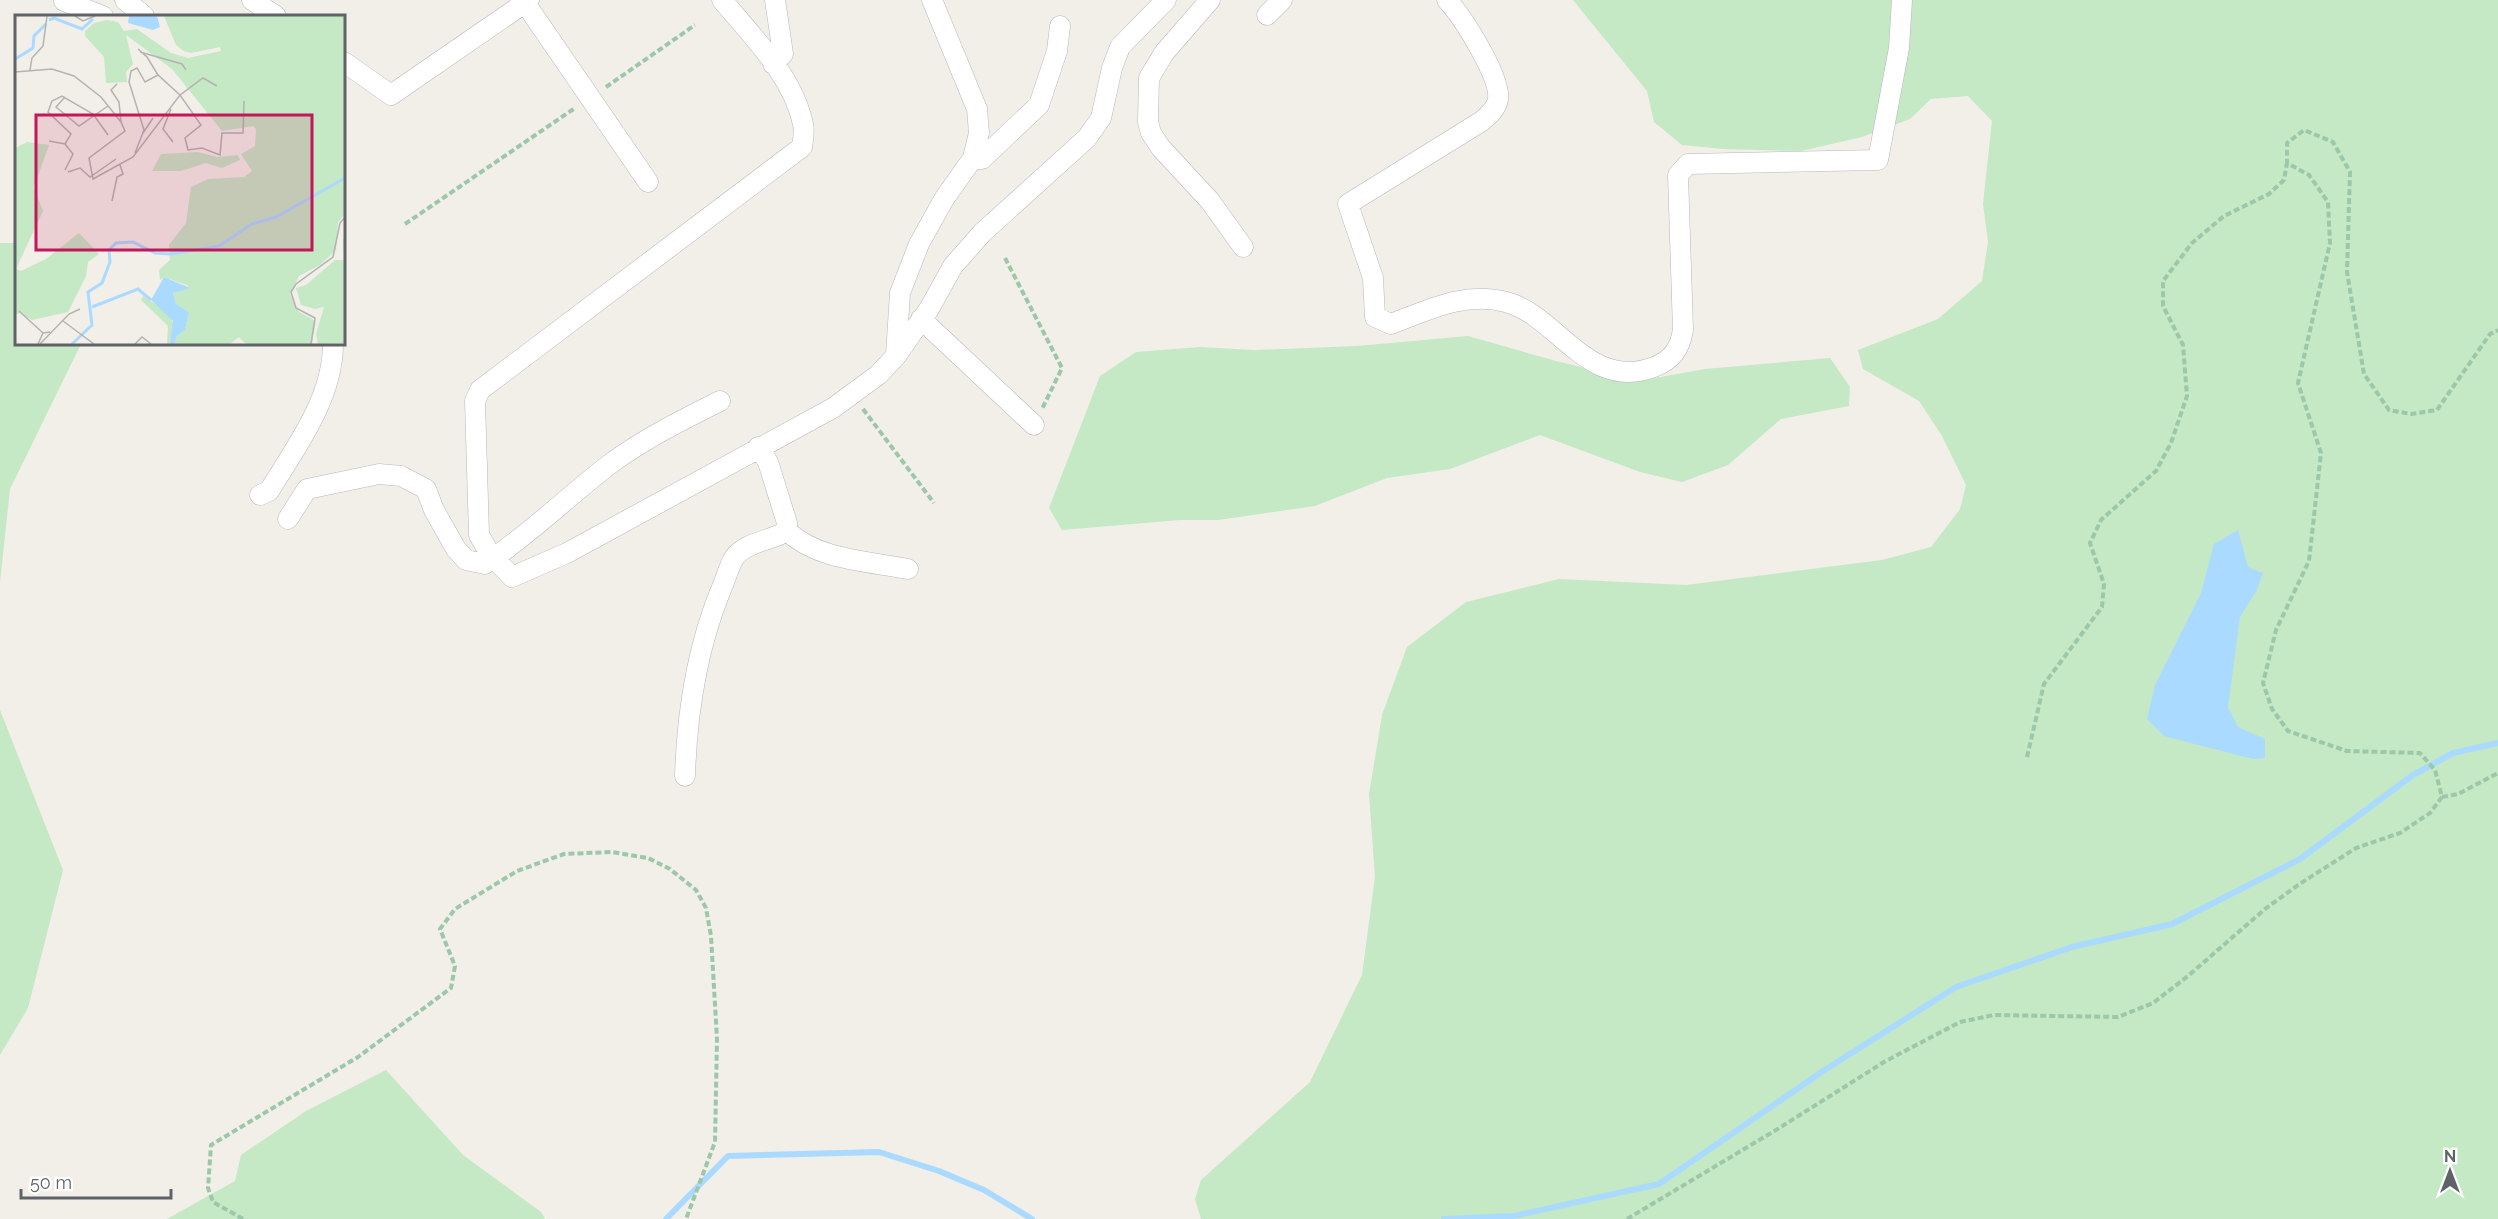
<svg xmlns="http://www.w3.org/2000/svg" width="2498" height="1219" viewBox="0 0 2498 1219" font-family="Raleway,sans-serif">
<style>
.green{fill:#c5e8c5}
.water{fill:#aadaff}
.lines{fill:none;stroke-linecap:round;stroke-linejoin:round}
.stream{stroke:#aadaff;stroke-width:6}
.minor-casing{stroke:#b5b8bc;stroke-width:21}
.path{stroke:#9cc7a9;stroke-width:4;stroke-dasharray:6 3;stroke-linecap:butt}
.minor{stroke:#fff;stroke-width:20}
.inset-river{fill:none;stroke:#aadaff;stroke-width:3}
.inset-road{fill:none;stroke:#b3b3b1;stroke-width:1.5}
.view{fill:#c2185b;fill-opacity:0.15;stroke:#c2185b;stroke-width:3}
.inset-edge{fill:none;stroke:#5f6368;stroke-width:3}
</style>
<rect width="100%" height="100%" fill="#f1efe8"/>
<path class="green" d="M1573,0H2498V1219H1201L1195,1199L1201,1180L1310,1082L1362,975L1375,877L1369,794L1382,715L1407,647L1466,602L1559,579L1686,585L1882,560L1931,547L1960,509L1966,485L1942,436L1919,401L1863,369L1858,350L1938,319L1982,281L1988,242L1983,204L1992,121L1968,96L1931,99L1910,119L1862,137L1801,151L1724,149L1682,145L1654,122L1647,91Z
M0,243H16V344H81L10,489L0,582Z
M1468,336L1556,361L1638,381L1705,369L1830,358L1850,387L1849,406L1781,419L1728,465L1682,482L1640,472L1540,435L1450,469L1387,478L1315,506L1218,520H1180L1062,530L1049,508L1100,376L1136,352L1200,347L1254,350L1357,346Z
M0,710L63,870L28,1008L0,1055Z
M386,1070L463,1155L541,1212L545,1219H167L235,1181L241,1155L306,1111Z"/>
<path class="water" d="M2238,530L2248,567L2263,573L2257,590L2240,617L2228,707L2238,727L2265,739V758L2253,759L2164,736L2147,719L2155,685L2201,593L2214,544Z"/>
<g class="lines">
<path class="stream" d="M666,1219L728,1156L879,1152L939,1171L984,1190L1032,1219
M1444,1219L1514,1216L1659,1184L1823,1071L1956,987L2072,947L2172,924L2300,859L2413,775L2453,753L2498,743"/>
<g class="minor-casing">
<path id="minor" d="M125,0L144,16
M252,0L276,16
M523,0L648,182
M722,0C752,36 793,76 803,124C805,131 803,140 802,147L480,390L475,401L479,535L490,554L512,577L567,553L833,408L878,375L896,356L929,309L953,266L982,233L1087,138L1101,118L1112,68L1120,47L1166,0
M1210,0L1164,53L1149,78L1148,122L1151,133L1161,148L1210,201L1243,247
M1447,0C1462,16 1501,77 1498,99C1497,108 1489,115 1482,121L1348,204L1373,278L1375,317L1391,324C1428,310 1465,291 1506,302C1557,315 1588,392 1654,367C1672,360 1680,349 1683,330L1678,175L1688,164L1878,160L1899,48L1902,0
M64,1L103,16
M1267,15L1282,0
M344,62L391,95L529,0
M773,64L783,54L775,0
M973,158L982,159L1039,105L1057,51L1060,26
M921,319L1034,425
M896,355L900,293L919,244L944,199L973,158L979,133L977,109L932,0
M260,495L269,491C296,447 333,398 333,344
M288,519L307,489L379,474L401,476L426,489L434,510L456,549L466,560L485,564C529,535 567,497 610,464C644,439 682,420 720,401
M787,531C818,560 867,561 908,569
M685,776C687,712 696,652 720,592C725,582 728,568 734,558C745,542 771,541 787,531V523L768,462L758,447"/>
</g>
<path class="path" d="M606,87L695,25
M405,224L575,108
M1005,258L1062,368L1042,409
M863,409L934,503
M2027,757L2044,684L2102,607L2104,584L2090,543L2101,520L2156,471L2171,443L2187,396L2183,345L2163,306V281L2192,243L2224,216L2269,194L2284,180L2287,163
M2442,797L2458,794L2498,773
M243,1219L213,1202L208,1188L211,1145L358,1057L451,988L455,966L440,929L455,909L517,871L564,854L612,852L648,858L670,869L696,890L706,908L711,936L717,1039L715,1142L686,1219
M1627,1219L1776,1130L1884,1062L1960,1022L1994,1015L2118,1017L2153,1003L2188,976L2265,909L2298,885L2356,848L2400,833L2430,813L2442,797L2435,770L2420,753L2347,751L2288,731L2272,709L2263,683L2276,630L2309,561L2321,453L2298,383L2330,243L2328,202L2309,175L2287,163V143L2304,130L2333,142L2350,172L2347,272L2364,374L2389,410L2411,414L2437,410L2490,334L2498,330"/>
<use href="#minor" class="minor"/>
</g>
<g transform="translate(15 15)">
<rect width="330" height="330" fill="#f1efe8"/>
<path d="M149,1H330V199L323,207L321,235L305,250L284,261L275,279L284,297L301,306L297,329H231L224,322L215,329H159L162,321L170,315L174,297L161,289L158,278L174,271L149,262L145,265L144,255L155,245L154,230L171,208L176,172L193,164L229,162L237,156L226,139L240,131L241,114L238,111L207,116L157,54L111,20L118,49L111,57L112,67L91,68L89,42L70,21V16L79,8L92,5L103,7L109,16L122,14L156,38L173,43L206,36L205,32L176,38L169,36L161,30ZM12,127L34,130L19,172L28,196L1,254L6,256L31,244L64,218L84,239L73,247L71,261L53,297L17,305L5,298L0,300V133ZM183,137L202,142L223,140L225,145L207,153L191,148L166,156H137L146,139ZM328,224H330V328L303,329L301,319L309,292L300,294L286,290L281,273L291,270L320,245H329ZM128,281L153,298L159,310L155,329H152L153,311L126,285Z" fill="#c5e8c5"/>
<path d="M114,1H142L145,12L138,15L113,8ZM149,262L175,273L158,278L161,289L174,297L170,315L162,321L159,329H155L158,306L136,285Z" fill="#aadaff"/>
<path class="inset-river" d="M34,5L39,3L67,14L78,4M0,44L18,33L19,21L31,9M77,292L123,274L136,285M57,329L77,310L73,277L87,268L95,247L94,235L101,228L118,227L140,238L156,239L204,231L237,209L261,202L330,163"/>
<path class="inset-road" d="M60,1L68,6L80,1M123,34L132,42L143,60M125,37L167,49L171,55M15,55L17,43L28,31L32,1M0,57L37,54L59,61L86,82L106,107L110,116L74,143L78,164L118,142L165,80L186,110L170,123L173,135L187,133L205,140L207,118H228L229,86M0,64V89M102,69L96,75L104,87L106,107M50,82L41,92L64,111L93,91M156,94L148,114L158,127M128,118L138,103M34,126L50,129L56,119L33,97L37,86L47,81L78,99L93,120M120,138L129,115L114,67L116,56L122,53L130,67L143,60L165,80L188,63L202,71M50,155L58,139L50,129M53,157L65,153L75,162L101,144M97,186L102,162L108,159L105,150M4,296L28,318M48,306L79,329M23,329L28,318L35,317M25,329L54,299L65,294M120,329L127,322L136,329M296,329L300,303L281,293L276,277L281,269L318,242L325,208L330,202"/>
<path class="view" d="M21,100H297V235H21Z"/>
<rect width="330" height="330" class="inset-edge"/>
</g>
<g transform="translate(2450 1171)" stroke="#ffffff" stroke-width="4.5" paint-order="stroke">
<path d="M0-4.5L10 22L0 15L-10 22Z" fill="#5f6368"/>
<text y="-9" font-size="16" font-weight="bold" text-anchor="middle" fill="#5f6368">N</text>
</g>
<path d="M21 1189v9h150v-9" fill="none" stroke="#5f6368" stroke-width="3"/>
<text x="30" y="1189" font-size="18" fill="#5f6368" stroke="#ffffff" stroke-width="4.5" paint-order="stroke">50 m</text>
</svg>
